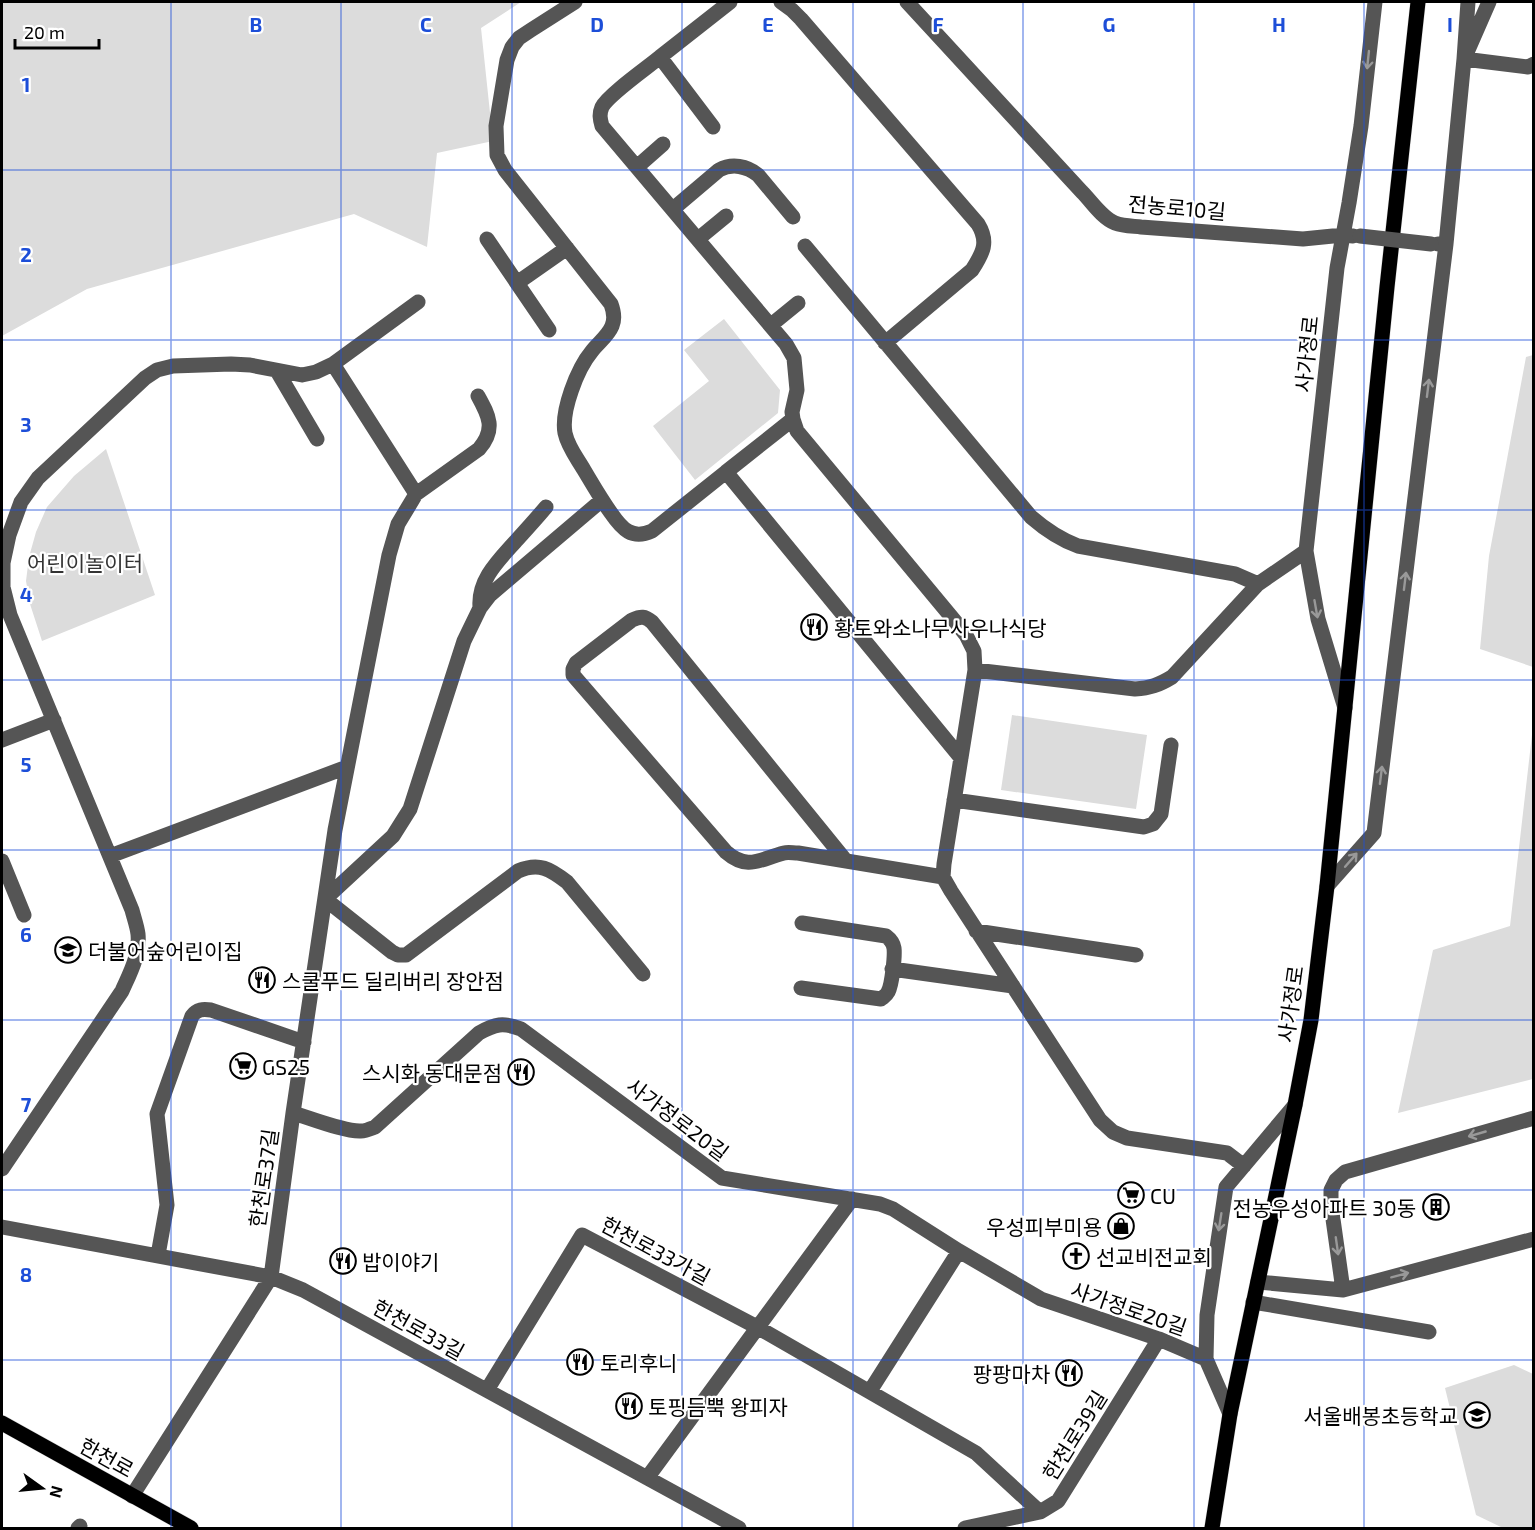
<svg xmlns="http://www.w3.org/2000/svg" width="1535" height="1530" viewBox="0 0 1535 1530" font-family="'Exo 2','Noto Sans KR',sans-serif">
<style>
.green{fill:#dcdcdc}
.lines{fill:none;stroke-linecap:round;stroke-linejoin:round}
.major-casing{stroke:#dbdbdb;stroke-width:16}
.minor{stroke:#555;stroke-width:15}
.major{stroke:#000;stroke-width:15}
.minor-bridge{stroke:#555;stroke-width:15}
.oneway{stroke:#999}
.grid{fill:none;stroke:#1d4ed8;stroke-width:1.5;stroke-opacity:0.55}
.labels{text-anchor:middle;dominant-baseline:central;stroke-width:4.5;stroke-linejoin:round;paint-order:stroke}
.street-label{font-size:21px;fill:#000;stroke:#fff}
.park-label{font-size:21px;fill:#333;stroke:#fff}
.poi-label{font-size:21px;fill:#000;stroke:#fff;text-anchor:start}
.grid-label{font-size:20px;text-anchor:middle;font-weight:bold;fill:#1d4ed8;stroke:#fff;stroke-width:4.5;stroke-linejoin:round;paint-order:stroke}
</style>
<rect width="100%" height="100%" fill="#fff"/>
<path class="green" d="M2,2H521L481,28L493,141L437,153L427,247L354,214L87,289L2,336Z
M724,319L780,390L778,413L695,480L653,426L709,381L684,350Z
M1533,355H1534L1533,667L1480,649L1489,556L1526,357Z
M106,449L155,595L42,641L30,604L26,581L29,557L36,532L47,507L74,476Z
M1012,715L1147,735L1136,809L1001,790Z
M1533,726V1079L1398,1113L1433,950L1510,926Z
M1514,1365L1533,1374V1528H1503L1476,1515L1445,1388Z"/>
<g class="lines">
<g class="major-casing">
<path id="major" d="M2,1423L191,1528
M1212,1528L1230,1414L1295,1105L1311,1020L1327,886L1387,287L1418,2"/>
</g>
<path class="minor" d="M575,2L531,30L519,38L512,47L507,60L496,126L497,155L505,170L611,304C614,312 615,319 612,326C608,336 598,343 592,351C577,369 561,411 565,433C568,447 577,458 584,470C593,485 601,499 611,513C622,529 632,540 652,531L726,472
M781,2L792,10L801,19L978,224C989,242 983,253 972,270L885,343
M907,2L1082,192C1092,202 1102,218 1115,223C1123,226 1132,226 1141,227L1303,239L1343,235L1353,236
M1468,50L1489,2
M660,57L730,2
M1464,59L1528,67L1534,64
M713,127L660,57C648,67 608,95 602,107C599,114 600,119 602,126L786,344L794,358L797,390L792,412L793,419L797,431L954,620L966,635L974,651L975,670L944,864L943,877L951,891L1100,1120L1113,1132L1127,1138L1227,1153L1244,1166
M638,166L663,144
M673,209L719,170C732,163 747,166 758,175L793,217
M487,239L549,330
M698,239L726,216
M1438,244H1446L1464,59L1468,2
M805,246L1031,517C1046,530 1059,539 1078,546L1235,574L1258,584
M517,283L567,248
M771,325L798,303
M333,364L416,494
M277,371L317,439
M793,419L726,472L961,758
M602,500L490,595L480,608L464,641L410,809L393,836L325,899L392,952L398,955H406L518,871C539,862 550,869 567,882L643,974
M480,607C478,580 498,561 515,542C525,531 536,519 546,507
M975,670L1135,689C1150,688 1159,685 1172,677L1258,584L1306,551
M1345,708L1318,619L1306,551L1337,268L1349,203L1361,126L1375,2
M2,740L54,720
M954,800L1144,827L1153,824L1161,814L1171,745
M110,856L347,767
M2,861L24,915
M846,861L652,622C645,616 641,616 632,620L576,663L573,669V675L726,852C748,871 760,859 784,853C788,852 793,853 798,853L943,877
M1327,886L1374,833L1446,244
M976,931L1136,955
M892,969L1013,986
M801,988L881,999C884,996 886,996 888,992C892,985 895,956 894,948C893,942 890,939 886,936L802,923
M293,1113C310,1118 345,1132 361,1131C366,1131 370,1129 375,1127L479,1033C495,1024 503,1022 521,1029L722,1178L880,1204L893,1209L959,1251L1041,1299L1159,1339L1206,1359
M2,1169L122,991C130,973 140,955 138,934C137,926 134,918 132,910L10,615L3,587V563L9,535L21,502L38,478L145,378L157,370L173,366L231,364L250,365L302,375L316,372L333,364L418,302
M2,1227L271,1277L303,1290L739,1528
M158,1255L167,1205L157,1114L192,1016C197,1009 203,1009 211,1010L304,1042
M1258,1282L1343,1290L1534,1239
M1343,1290L1331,1205V1190L1336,1180L1345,1172L1534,1118
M1253,1302L1429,1332
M487,1390L582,1235L757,1327L976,1453L1040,1512
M870,1391L959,1251
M1230,1414L1206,1359L1207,1315L1226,1187L1295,1105
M647,1478L852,1199
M132,1496L271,1277L293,1113L335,830L389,555L398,524L416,494L479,449C496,429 489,416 478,396
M78,1528L80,1526
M965,1528L1040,1512L1058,1501L1159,1339"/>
<use href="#major" class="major"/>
<path class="minor-bridge" d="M1360,236L1431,244"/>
</g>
<defs><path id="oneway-shaft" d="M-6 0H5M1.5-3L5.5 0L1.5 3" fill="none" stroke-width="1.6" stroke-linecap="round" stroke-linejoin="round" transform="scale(1.5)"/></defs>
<g class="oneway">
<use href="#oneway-shaft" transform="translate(1368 60) rotate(96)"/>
<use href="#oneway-shaft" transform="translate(1428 388) rotate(-83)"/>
<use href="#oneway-shaft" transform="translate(1405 581) rotate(-83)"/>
<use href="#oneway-shaft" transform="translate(1316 609) rotate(80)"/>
<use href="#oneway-shaft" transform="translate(1381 775) rotate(-83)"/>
<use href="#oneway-shaft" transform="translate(1351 860) rotate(-49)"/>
<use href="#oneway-shaft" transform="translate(1477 1134) rotate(164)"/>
<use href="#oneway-shaft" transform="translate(1220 1222) rotate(99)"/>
<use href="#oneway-shaft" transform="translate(1337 1246) rotate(82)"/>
<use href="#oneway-shaft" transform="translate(1400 1275) rotate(-15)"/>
</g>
<path class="grid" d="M171,2V1528M341,2V1528M512,2V1528M682,2V1528M853,2V1528M1023,2V1528M1194,2V1528M1364,2V1528M2,170H1534M2,340H1534M2,510H1534M2,680H1534M2,850H1534M2,1020H1534M2,1190H1534M2,1360H1534"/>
<defs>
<g id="restaurant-ring" transform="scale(1.35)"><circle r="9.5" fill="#fff" stroke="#000" stroke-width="1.5"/><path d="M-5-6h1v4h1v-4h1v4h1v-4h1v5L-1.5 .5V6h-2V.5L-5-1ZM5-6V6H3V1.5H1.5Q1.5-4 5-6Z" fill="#000"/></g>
<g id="school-ring" transform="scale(1.35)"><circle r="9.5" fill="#fff" stroke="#000" stroke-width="1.5"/><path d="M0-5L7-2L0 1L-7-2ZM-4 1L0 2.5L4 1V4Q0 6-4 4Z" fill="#000"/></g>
<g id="supermarket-ring" transform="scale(1.35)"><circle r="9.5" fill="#fff" stroke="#000" stroke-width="1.5"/><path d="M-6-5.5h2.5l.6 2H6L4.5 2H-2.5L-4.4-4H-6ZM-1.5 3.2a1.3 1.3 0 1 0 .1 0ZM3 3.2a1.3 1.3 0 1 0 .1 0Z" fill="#000"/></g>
<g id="building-ring" transform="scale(1.35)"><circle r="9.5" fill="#fff" stroke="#000" stroke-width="1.5"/><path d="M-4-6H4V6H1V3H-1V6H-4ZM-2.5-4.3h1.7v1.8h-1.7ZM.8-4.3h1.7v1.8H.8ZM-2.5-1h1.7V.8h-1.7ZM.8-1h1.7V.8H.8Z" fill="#000"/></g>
<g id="shop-ring" transform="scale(1.35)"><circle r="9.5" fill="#fff" stroke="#000" stroke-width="1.5"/><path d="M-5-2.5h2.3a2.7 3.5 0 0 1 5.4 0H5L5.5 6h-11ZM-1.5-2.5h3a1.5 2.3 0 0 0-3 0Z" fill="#000"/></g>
<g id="church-ring" transform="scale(1.35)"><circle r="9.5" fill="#fff" stroke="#000" stroke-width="1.5"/><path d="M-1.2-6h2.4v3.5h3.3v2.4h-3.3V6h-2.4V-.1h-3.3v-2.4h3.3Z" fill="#000"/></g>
</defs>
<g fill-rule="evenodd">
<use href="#restaurant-ring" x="814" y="627"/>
<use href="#school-ring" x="68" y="950"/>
<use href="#restaurant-ring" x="262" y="980"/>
<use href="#supermarket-ring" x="243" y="1066"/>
<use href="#restaurant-ring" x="521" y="1072"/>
<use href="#supermarket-ring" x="1131" y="1195"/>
<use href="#building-ring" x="1436" y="1207"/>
<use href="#shop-ring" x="1121" y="1226"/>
<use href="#church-ring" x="1076" y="1256"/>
<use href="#restaurant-ring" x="343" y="1261"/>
<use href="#restaurant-ring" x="580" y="1362"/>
<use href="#restaurant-ring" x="1069" y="1373"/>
<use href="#restaurant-ring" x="629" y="1406"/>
<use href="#school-ring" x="1477" y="1415"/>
</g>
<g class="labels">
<g class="street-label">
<text transform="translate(1177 207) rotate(5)">전농로10길</text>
<text transform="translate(1306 354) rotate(-84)">사가정로</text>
<text transform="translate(1290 1004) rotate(-82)">사가정로</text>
<text transform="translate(678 1119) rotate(37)">사가정로20길</text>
<text transform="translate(263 1178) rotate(-82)">한천로37길</text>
<text transform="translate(656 1250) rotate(28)">한천로33가길</text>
<text transform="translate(1129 1308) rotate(19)">사가정로20길</text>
<text transform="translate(419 1329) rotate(29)">한천로33길</text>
<text transform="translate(1074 1435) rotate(-58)">한천로39길</text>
<text transform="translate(107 1457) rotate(29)">한천로</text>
</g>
<g class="park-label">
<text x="85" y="562">어린이놀이터</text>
</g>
<g class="poi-label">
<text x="834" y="627">황토와소나무사우나식당</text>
<text x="88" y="950">더불어숲어린이집</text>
<text x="282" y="980">스쿨푸드 딜리버리 장안점</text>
<text x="262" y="1066">GS25</text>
<text x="502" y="1072" text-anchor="end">스시화 동대문점</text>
<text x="1150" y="1195">CU</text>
<text x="1416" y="1207" text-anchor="end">전농우성아파트 30동</text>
<text x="1102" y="1226" text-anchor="end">우성피부미용</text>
<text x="1096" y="1256">선교비전교회</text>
<text x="362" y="1261">밥이야기</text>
<text x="600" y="1362">토리후니</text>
<text x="1050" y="1373" text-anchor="end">팡팡마차</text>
<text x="648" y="1406">토핑듬뿍 왕피자</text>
<text x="1458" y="1415" text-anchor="end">서울배봉초등학교</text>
</g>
</g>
<g class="grid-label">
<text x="256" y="32">B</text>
<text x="426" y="32">C</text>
<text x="597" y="32">D</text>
<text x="768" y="32">E</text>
<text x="938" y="32">F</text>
<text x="1109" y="32">G</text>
<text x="1279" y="32">H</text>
<text x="1450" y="32">I</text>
<text x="26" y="92">1</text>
<text x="26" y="262">2</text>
<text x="26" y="432">3</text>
<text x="26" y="602">4</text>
<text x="26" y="772">5</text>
<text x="26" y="942">6</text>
<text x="26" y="1112">7</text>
<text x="26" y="1282">8</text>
</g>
<rect width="1535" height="1530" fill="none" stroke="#000000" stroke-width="6"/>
<g transform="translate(42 1488) rotate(105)" stroke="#ffffff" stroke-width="4.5" paint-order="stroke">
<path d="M0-4.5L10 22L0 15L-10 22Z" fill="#000000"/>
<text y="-9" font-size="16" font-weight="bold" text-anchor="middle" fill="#000000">N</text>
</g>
<path d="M15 39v9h84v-9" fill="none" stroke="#000000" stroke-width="3"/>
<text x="24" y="39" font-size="18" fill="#000000" stroke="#ffffff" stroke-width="4.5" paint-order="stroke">20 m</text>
</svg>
